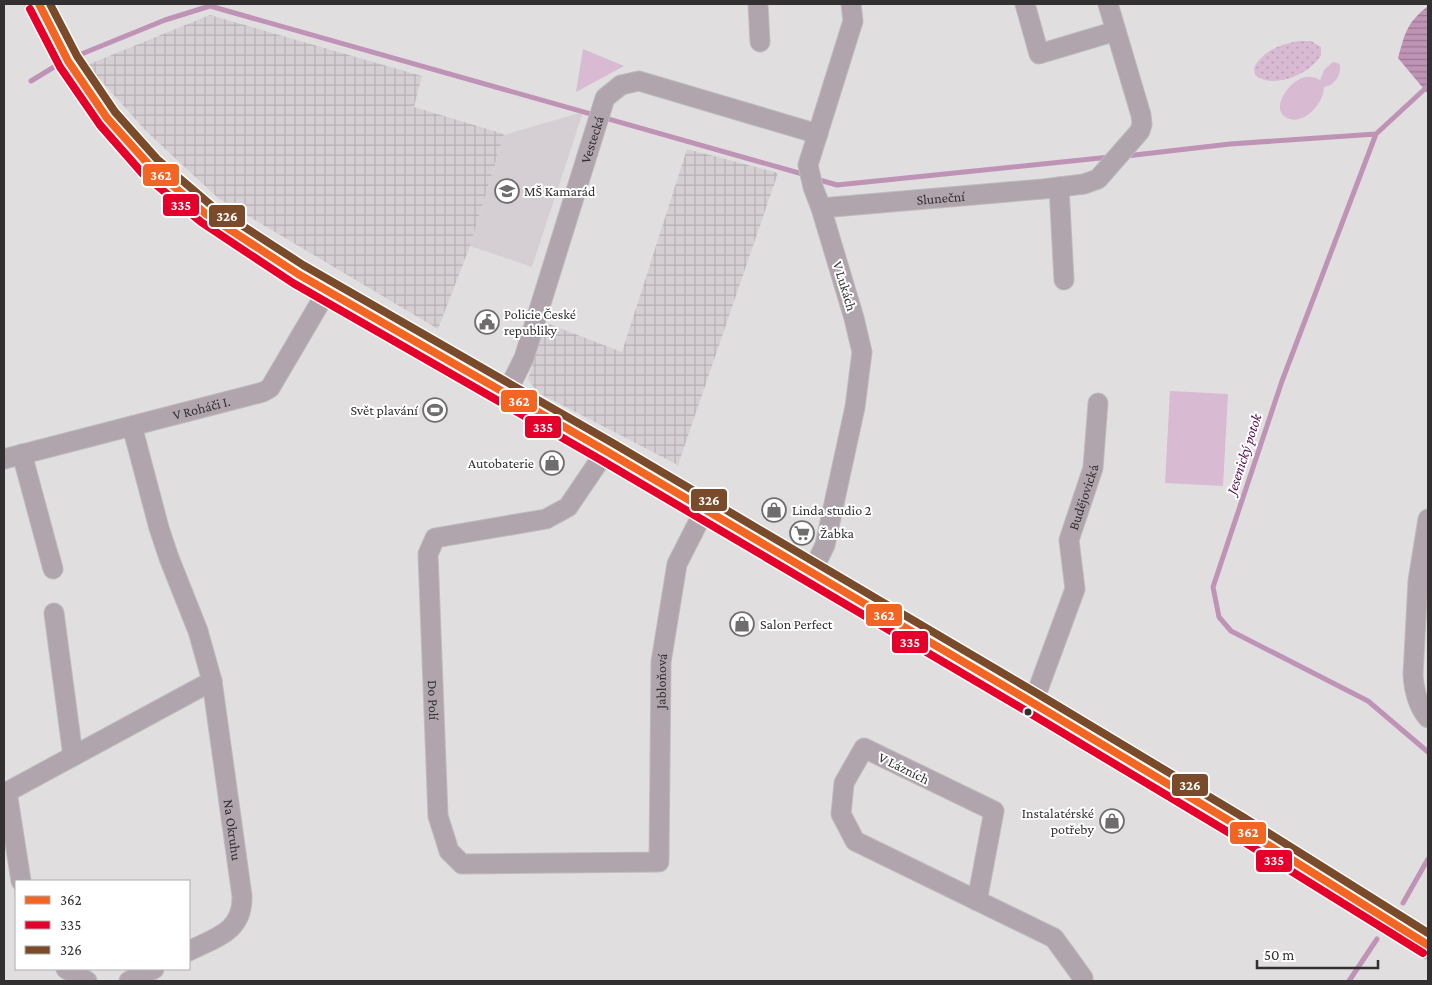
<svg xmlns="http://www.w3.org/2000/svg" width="1432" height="985" viewBox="0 0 1432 985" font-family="'Crimson Pro',serif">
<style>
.built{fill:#d5ced3}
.industrial{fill:url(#industrial-grid)}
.grass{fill:url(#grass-dots)}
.park{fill:#d8bad2}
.water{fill:url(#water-rules)}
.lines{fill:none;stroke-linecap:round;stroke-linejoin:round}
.stream{stroke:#be93b5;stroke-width:5}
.minor-casing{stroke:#bdbbbc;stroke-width:21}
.secondary-casing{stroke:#bdbbbc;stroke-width:29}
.minor{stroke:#b0a4ad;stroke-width:19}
.secondary{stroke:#aea2ac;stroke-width:26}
.bus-1-casing{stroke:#fff;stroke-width:11}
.bus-2-casing{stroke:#fff;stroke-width:11}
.bus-3-casing{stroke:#fff;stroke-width:11}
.bus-1{stroke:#f26522;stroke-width:8}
.bus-2{stroke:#e4002b;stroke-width:8}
.bus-3{stroke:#7a4b2a;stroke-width:8}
.bus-dot{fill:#323031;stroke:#fff;stroke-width:2}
.labels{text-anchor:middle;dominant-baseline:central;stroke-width:4;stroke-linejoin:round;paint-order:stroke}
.street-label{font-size:14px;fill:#323031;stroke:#fff}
.poi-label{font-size:14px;fill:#323031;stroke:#fff;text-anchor:start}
.water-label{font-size:15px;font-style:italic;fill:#560c4d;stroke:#fff}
.line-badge{stroke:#fff;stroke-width:2}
.badge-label{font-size:14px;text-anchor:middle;font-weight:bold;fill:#fff}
</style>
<defs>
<pattern id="industrial-grid" width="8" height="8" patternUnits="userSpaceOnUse" patternTransform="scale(1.25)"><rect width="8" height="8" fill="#d5ced3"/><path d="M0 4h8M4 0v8" fill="none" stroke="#b7b1b6"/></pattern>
<pattern id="grass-dots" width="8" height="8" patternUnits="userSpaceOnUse" patternTransform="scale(1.25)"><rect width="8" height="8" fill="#d8bad2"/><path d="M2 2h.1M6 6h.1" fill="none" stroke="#baa0b5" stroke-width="1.8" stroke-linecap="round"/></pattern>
<pattern id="water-rules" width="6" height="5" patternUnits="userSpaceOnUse" patternTransform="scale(1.25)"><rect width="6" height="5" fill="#be93b5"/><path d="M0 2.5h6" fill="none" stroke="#9b7894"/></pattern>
</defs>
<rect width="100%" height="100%" fill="#e0dedf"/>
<path class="built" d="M583,112L532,267L470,246L504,135Z"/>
<path class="industrial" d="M210,15L422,76L414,107L504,134L470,246L438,329L218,198L146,131L87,65Z
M687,149L778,173L678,465L537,392L528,379L546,323L622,352Z"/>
<path class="grass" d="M1299,41H1311L1321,47V55C1311,74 1273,90 1255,75L1254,68C1262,51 1281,44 1299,41Z"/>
<path class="park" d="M583,49L624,66L576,92Z
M1333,62L1338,63L1340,65C1341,76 1334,86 1324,87C1324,103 1304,126 1287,118C1271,110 1286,88 1295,82C1303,76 1312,75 1320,80L1324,70Z
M1170,391L1228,394L1223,486L1165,483Z"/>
<path class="water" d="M1428,6V94L1398,58C1406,31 1406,24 1428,6Z"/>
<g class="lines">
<path class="stream" d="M79,55L165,20L210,6L806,175
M31,81L54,67
M1428,86L1376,134L1282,381L1213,587L1219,617L1231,631L1368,701L1428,752
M1126,156L1230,144L1376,134
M816,179L837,185L1110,157
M1403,903L1428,859
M1349,981L1377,939"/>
<g class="minor-casing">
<g id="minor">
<path d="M758,4L760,42"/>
<path d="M1025,4L1039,54L1116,31"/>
<path d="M1059,187L1064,280"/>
<path id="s1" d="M821,208L1043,189L1084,184L1098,179L1140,131L1142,124L1141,115L1108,4"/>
<path id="s2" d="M506,394L524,358L605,98L621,85L639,81L818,134"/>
<path id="s3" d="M132,426L159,528L169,558L198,631L212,681L242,896C243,932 216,937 189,951"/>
<path id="s4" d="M606,451L568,507L546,519L435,538L428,554L438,816L449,851L462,864L659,862L661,662L677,564L705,509"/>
<path d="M22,454L53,569"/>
<path id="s5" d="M4,459L263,392L270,388L327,291"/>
<path d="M1428,519L1418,581L1413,675C1414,690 1418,706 1428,718"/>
<path d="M812,572L825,545L855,407L862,352L854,318L821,208L813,187L808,165L853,21L851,4"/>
<path d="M54,613L73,756"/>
<path id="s6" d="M1033,703L1075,589L1069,540L1093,468L1098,403"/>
<path d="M21,881L7,792L212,681"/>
<path d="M977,901L994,811L864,748L844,783L841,814L855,841L1054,938L1083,978V981"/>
<path d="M66,969L87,981"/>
<path d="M129,981L154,969"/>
</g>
</g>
<g class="secondary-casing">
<path id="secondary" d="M39,4L68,61L107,118L150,166L206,214L298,274L606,451L1033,703L1238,826L1428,945"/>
</g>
<use href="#minor" class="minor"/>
<use href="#secondary" class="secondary"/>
<g class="bus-1-casing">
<path id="bus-1" d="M39,4L68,61L107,118L150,166L206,214L298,274L606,451L1033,703L1238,826L1428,945"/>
</g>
<g class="bus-2-casing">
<path id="bus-2" d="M30,9L60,67L100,125L143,174L201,222L293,283L601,460L1028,712L1233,835L1423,953"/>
</g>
<g class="bus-3-casing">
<path id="bus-3" d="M50,4L77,56L115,112L157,159L212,206L303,265L611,442L1038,694L1243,817L1428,933"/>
</g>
<use href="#bus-1" class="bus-1"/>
<use href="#bus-2" class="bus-2"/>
<use href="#bus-3" class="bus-3"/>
</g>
<defs>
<g id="school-ring" transform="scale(1.25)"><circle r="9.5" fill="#fff" stroke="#6f6d6e" stroke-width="1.5"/><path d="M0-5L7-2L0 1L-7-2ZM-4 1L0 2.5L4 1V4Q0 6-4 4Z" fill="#6f6d6e"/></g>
<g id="civic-ring" transform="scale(1.25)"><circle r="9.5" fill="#fff" stroke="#6f6d6e" stroke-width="1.5"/><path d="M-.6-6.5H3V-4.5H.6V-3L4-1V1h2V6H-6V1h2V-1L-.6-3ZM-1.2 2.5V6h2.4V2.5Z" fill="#6f6d6e"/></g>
<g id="stadium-ring" transform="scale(1.25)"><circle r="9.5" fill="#fff" stroke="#6f6d6e" stroke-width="1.5"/><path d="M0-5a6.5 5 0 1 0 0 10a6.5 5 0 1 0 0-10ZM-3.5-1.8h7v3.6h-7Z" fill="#6f6d6e"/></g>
<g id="shop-ring" transform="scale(1.25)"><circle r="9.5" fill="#fff" stroke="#6f6d6e" stroke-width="1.5"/><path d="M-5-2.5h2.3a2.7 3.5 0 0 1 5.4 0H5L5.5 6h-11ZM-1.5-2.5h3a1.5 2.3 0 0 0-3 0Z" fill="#6f6d6e"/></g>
<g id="supermarket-ring" transform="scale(1.25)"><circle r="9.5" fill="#fff" stroke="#6f6d6e" stroke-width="1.5"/><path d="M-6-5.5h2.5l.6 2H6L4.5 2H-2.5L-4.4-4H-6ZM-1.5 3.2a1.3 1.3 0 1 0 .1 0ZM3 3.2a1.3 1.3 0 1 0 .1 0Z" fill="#6f6d6e"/></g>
</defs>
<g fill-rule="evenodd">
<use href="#school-ring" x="507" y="191"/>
<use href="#civic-ring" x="487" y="322"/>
<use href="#stadium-ring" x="435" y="410"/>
<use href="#shop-ring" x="552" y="463"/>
<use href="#shop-ring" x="774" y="510"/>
<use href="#supermarket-ring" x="802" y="533"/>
<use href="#shop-ring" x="742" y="624"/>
<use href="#shop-ring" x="1112" y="821"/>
</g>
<circle class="bus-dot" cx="1028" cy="712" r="4.5"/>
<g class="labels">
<g class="street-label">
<text stroke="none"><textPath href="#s2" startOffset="269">Vestecká</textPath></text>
<text stroke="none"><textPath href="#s1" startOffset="120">Sluneční</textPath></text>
<text transform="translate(845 286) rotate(73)">V Lukách</text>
<text stroke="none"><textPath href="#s5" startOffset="204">V Roháči I.</textPath></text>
<text stroke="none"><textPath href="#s6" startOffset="216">Budějovická</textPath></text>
<text stroke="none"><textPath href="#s4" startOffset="918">Jabloňová</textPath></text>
<text stroke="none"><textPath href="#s4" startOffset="369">Do Polí</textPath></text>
<text transform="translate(904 768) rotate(26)">V Lázních</text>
<text stroke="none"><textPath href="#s3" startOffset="418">Na Okruhu</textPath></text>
</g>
<g class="poi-label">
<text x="524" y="191">MŠ Kamarád</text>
<text x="504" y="314">Policie České<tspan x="504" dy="16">republiky</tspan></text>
<text x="418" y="410" text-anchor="end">Svět plavání</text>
<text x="534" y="463" text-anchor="end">Autobaterie</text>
<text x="792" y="510">Linda studio 2</text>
<text x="820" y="533">Žabka</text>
<text x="760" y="624">Salon Perfect</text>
<text x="1094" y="813" text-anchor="end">Instalatérské<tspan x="1094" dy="16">potřeby</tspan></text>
</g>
<g class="water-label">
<text transform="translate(1244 454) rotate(-72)">Jesenický potok</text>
</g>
</g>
<g class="line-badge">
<rect x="142" y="163" width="38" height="24" rx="5" fill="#f26522"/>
<rect x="162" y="193" width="38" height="24" rx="5" fill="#e4002b"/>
<rect x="208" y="204" width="38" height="24" rx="5" fill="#7a4b2a"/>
<rect x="500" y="389" width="38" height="24" rx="5" fill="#f26522"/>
<rect x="524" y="415" width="38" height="24" rx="5" fill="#e4002b"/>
<rect x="690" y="488" width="38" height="24" rx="5" fill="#7a4b2a"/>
<rect x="865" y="603" width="38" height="24" rx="5" fill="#f26522"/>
<rect x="891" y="630" width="38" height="24" rx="5" fill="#e4002b"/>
<rect x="1171" y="773" width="38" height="24" rx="5" fill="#7a4b2a"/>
<rect x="1229" y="821" width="38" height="24" rx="5" fill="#f26522"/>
<rect x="1255" y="849" width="38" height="24" rx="5" fill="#e4002b"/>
</g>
<g class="badge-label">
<text x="161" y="180">362</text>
<text x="181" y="210">335</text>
<text x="227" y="221">326</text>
<text x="519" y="406">362</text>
<text x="543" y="432">335</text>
<text x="709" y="505">326</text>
<text x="884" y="620">362</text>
<text x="910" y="647">335</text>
<text x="1190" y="790">326</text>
<text x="1248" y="837">362</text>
<text x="1274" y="865">335</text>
</g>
<rect width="1432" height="985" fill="none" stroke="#323031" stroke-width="10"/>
<rect x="15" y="880" width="175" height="90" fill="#ffffff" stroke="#adacad"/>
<rect x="25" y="896" width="25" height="8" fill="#f26522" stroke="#adacad"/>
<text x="60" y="905" font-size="15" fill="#323031">362</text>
<rect x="25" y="921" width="25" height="8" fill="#e4002b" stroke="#adacad"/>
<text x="60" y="930" font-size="15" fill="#323031">335</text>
<rect x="25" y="946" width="25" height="8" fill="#7a4b2a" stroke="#adacad"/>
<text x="60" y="955" font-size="15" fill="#323031">326</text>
<path d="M1257 960v8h121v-8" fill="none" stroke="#323031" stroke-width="2.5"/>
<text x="1264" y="960" font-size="15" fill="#323031" stroke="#ffffff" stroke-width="4" paint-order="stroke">50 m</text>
</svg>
